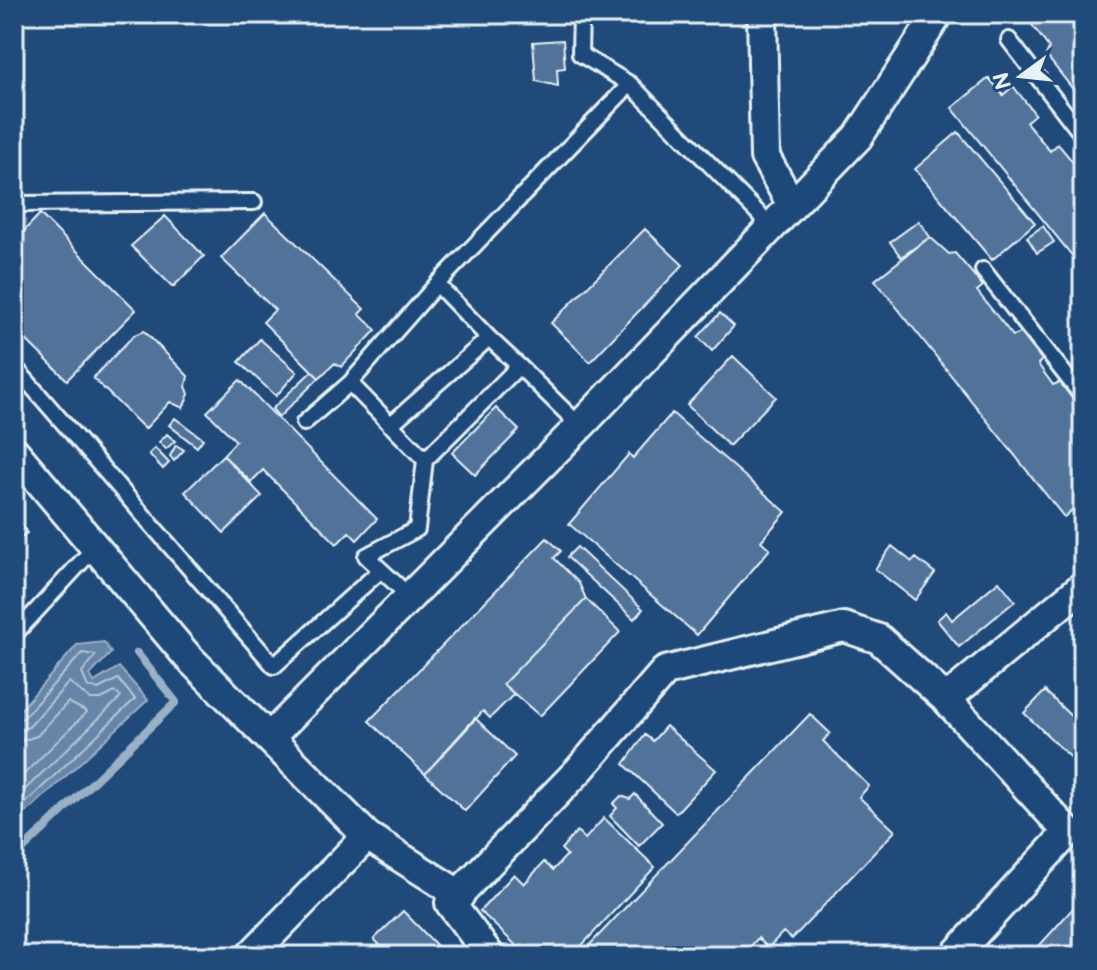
<svg xmlns="http://www.w3.org/2000/svg" width="1097" height="970" viewBox="0 0 1097 970" font-family="'Balsamiq Sans',sans-serif">
<style>
.water{fill:#6685a7;stroke:#9ab0c7;stroke-width:2}
.lines{fill:none;stroke-linecap:round;stroke-linejoin:round}
.shore{stroke:#b4c6d8;stroke-width:2}
.stream{stroke:#9ab0c7;stroke-width:8}
.building{fill:#517399;stroke:#e8f1f8;stroke-width:2}
.lane-casing{stroke:#e8f1f8;stroke-width:20}
.street-casing{stroke:#e8f1f8;stroke-width:34}
.lane{stroke:#1f4a7a;stroke-width:14}
.street{stroke:#1f4a7a;stroke-width:28}
</style>
<rect width="100%" height="100%" fill="#1f4a7a"/>
<filter id="ink" filterUnits="userSpaceOnUse"><feTurbulence type="fractalNoise" baseFrequency=".0125" numOctaves="2"/><feDisplacementMap in="SourceGraphic" scale="16" xChannelSelector="R" yChannelSelector="G"/><feConvolveMatrix kernelMatrix="1 2 1 2 8 2 1 2 1" color-interpolation-filters="sRGB"/></filter>
<g filter="url(#ink)">
<path class="water" d="M104,642L111,653L90,675L94,682L119,667L148,700L14,824V717L77,645Z"/>
<g class="lines">
<path class="shore" d="M14,721L23,718L82,653L96,655L82,673L88,687L98,689L118,679L135,699L14,814
M14,731L29,727L69,682L90,699H101L115,692L121,697L14,800
M14,743L37,736L68,702L87,712L14,784"/>
<path class="stream" d="M14,858L176,702L137,653"/>
</g>
<path class="building" d="M1031,14H1068L1083,34V102L1046,55L1049,48L1030,22L1036,21Z
M563,40L565,68L557,69L558,86L536,81L533,42Z
M989,78L1003,95L1013,86L1035,114L1026,122L1050,151L1058,144L1083,174V269L952,108Z
M958,132L1035,223L992,260L915,169Z
M265,213L364,309L359,314L376,330L341,367L335,363L319,378L263,322L275,310L221,258Z
M40,214L136,310L67,380L14,328V227L21,234Z
M165,216L204,256L173,287L131,246Z
M919,221L930,237L901,257L890,242Z
M1043,226L1054,242L1037,253L1027,237Z
M645,229L683,265L590,362L551,323Z
M930,237L949,254L955,253L983,286L977,291L1013,336L1021,333L1042,360L1038,364L1053,385L1060,382L1083,413L1078,421L1083,428V501L1064,517L875,280Z
M720,313L734,326L712,351L698,337Z
M144,331L188,376L186,386L189,394L183,408L170,402L145,429L93,378L134,335Z
M260,339L297,372L276,396L239,362Z
M733,356L776,397L729,446L687,405Z
M312,371L319,378L279,417L272,409Z
M240,380L377,519L357,540L349,532L337,544L263,470L251,482L223,455L236,441L207,412Z
M496,408L519,430L475,475L452,453Z
M672,413L786,512L761,541L770,549L697,635L569,524L629,454L633,458Z
M175,418L203,439L197,447L169,425Z
M167,434L175,441L166,449L159,442Z
M176,445L184,450L174,461L170,456Z
M155,448L169,463L163,469L149,454Z
M223,455L262,496L224,533L185,492Z
M14,515L27,533L14,542Z
M547,538L561,551L554,558L579,583L586,599L503,684L514,694L490,718L483,711L425,774L369,721Z
M892,546L912,562L916,558L935,573L915,600L875,569Z
M577,547L643,609L634,619L567,557Z
M999,581L1015,601L959,647L937,620L946,612L952,620Z
M586,599L620,632L540,716L503,684Z
M1045,691L1083,728V769L1024,713Z
M810,714L830,733L823,741L869,786L859,797L895,831L792,939L783,932L768,948L758,938L742,956H579Z
M475,718L515,756L465,811L425,774Z
M666,726L716,770L676,813L624,764L645,735L653,741Z
M635,794L662,823L639,846L610,816L617,808L613,804L621,796L630,799Z
M604,818L655,867L572,956H527L480,911L514,874L524,884L544,862L553,870L567,855L561,849L577,831L585,839Z
M1083,897V956H1030Z
M403,911L447,956H390L374,939Z"/>
<g class="lines">
<g class="lane-casing">
<path id="lane" d="M581,14L580,54L630,84L771,226
M1009,40L1083,136
M14,204L254,202
M983,270L1083,397
M437,284L630,84
M489,338L519,366
M14,366L274,666L381,570
M350,383L437,284L489,338L390,425
M304,423L350,383L425,460
M409,596L366,556L417,529L425,460L519,366L580,426
M14,635L96,546"/>
</g>
<g class="street-casing">
<path id="street" d="M762,14L765,157L792,205
M14,451L187,656L367,836L460,895
M946,699L1083,586
M270,737L580,426L858,137L938,14
M250,956L367,836
M490,956L450,903L580,769L665,671L844,627L879,639L946,699L1068,832L954,956"/>
</g>
<use href="#lane" class="lane"/>
<use href="#street" class="street"/>
</g>
</g>
<rect width="1097" height="970" fill="none" stroke="#1f4a7a" stroke-width="48"/>
<rect x="24" y="24" width="1049" height="922" fill="none" stroke="#e8f1f8" stroke-width="3" filter="url(#ink)"/>
<g transform="translate(1021 76) rotate(255)" stroke="#1f4a7a" stroke-width="6" paint-order="stroke">
<path d="M0-6L14 30L0 20L-14 30Z" fill="#e8f1f8"/>
<text y="-12" font-size="22" font-weight="bold" text-anchor="middle" fill="#e8f1f8">N</text>
</g>
</svg>
